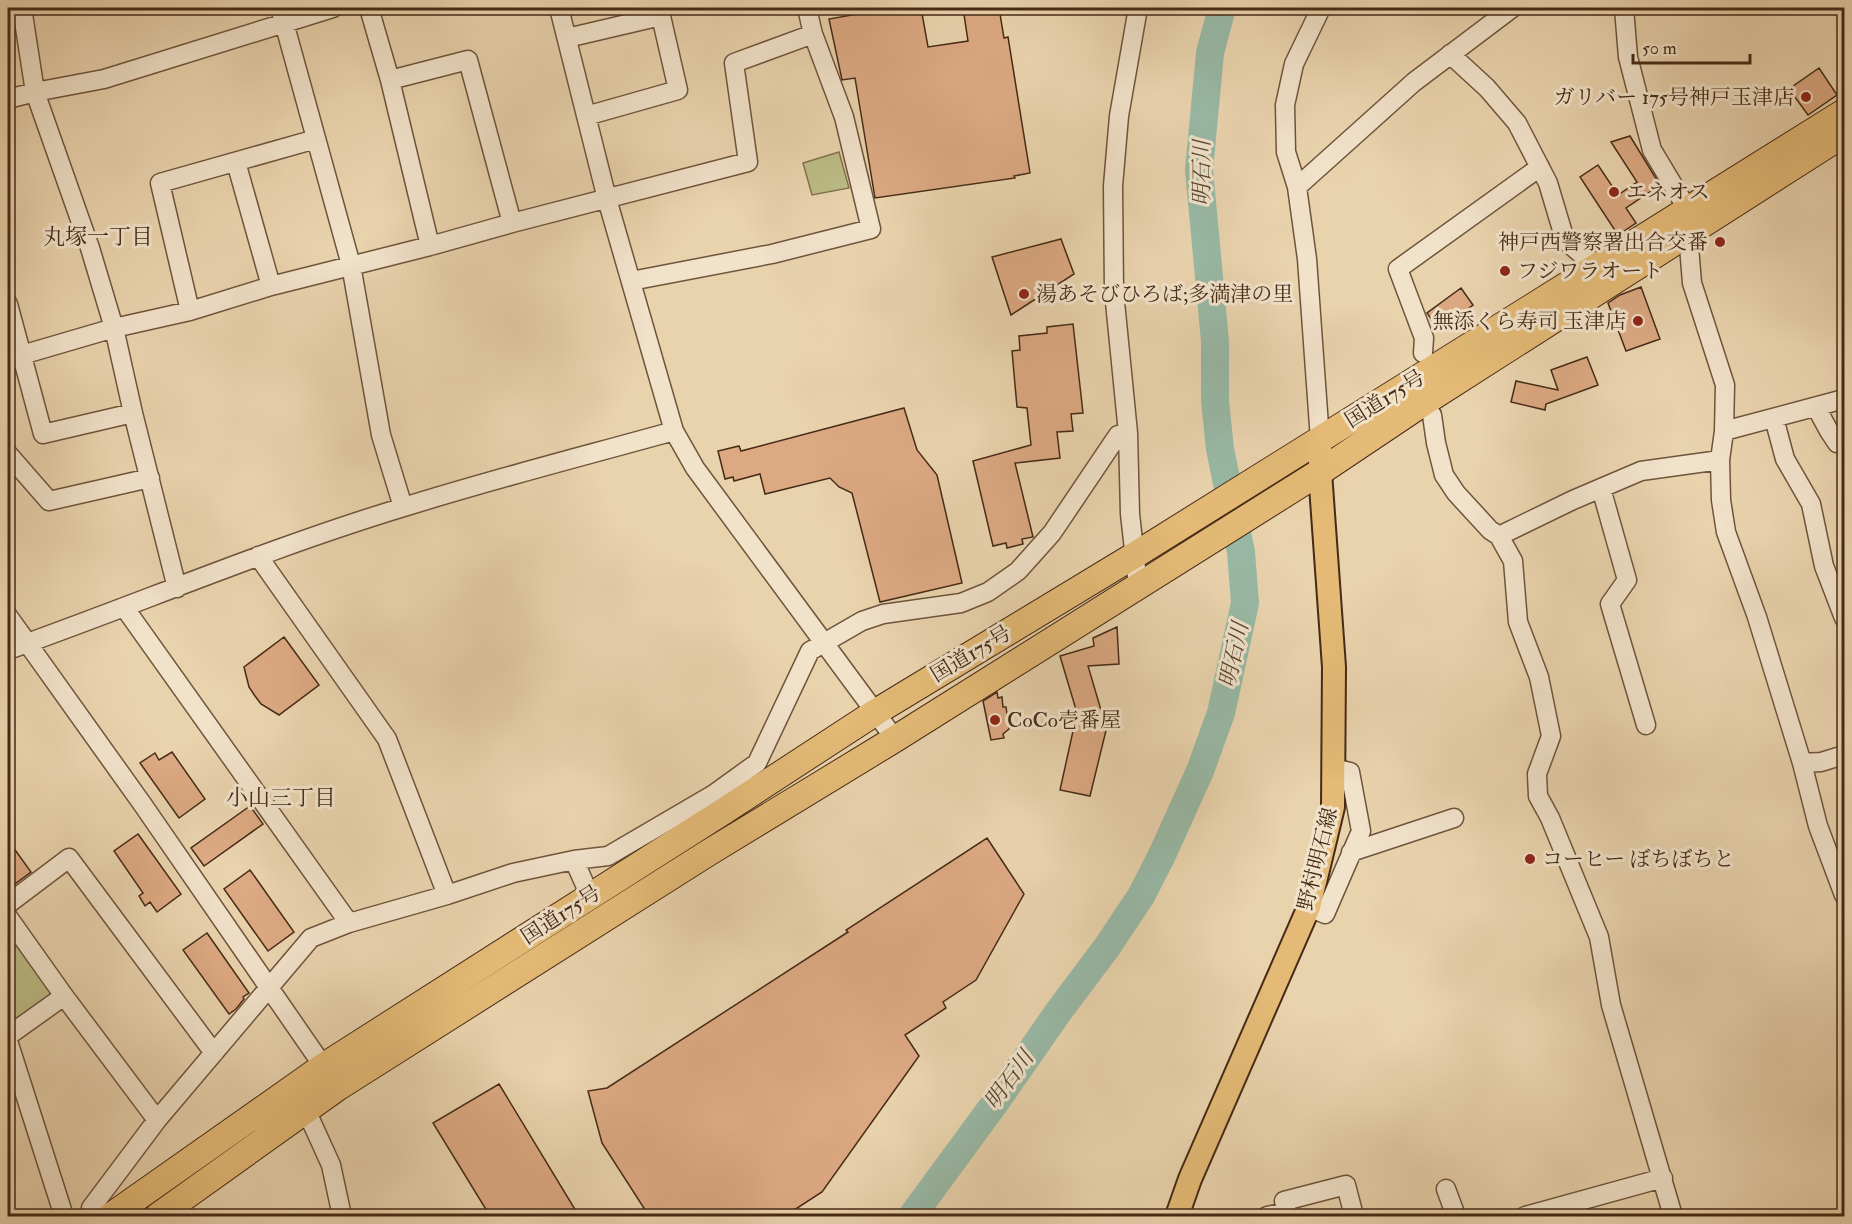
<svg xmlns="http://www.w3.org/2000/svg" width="1852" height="1224" viewBox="0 0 1852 1224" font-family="'IM FELL Double Pica','Noto Serif JP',serif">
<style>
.green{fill:#bcbb85;stroke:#81724e;stroke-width:1.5}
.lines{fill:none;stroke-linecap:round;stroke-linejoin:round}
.river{stroke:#98b9a6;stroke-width:28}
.building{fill:#dca982;stroke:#462a16;stroke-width:1.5}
.minor-casing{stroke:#6f543c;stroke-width:21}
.major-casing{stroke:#462a16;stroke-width:26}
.highway-casing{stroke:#462a16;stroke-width:28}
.minor{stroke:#f1e2ca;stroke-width:18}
.major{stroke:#e4ba76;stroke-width:22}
.highway{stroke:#e4ba76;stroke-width:26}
.poi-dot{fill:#8f2418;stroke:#f1e2ca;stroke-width:2}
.labels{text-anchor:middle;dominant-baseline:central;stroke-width:6;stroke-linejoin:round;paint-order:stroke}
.poi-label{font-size:21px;fill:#462a16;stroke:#f1e2ca;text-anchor:start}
.street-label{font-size:21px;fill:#462a16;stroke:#f1e2ca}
.water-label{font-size:22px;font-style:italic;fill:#564733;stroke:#f1e2ca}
.neighbourhood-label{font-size:22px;fill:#462a16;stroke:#f1e2ca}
</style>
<rect width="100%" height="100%" fill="#e9d3ad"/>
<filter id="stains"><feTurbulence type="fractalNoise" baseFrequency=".00333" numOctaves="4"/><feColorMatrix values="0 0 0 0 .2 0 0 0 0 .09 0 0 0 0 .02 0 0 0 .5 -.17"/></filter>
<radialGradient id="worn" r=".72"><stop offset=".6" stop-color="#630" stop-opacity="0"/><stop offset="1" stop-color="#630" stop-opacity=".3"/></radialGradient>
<path class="green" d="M839,152L849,188L812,195L803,163Z
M8,924L51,987L49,998L8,1028Z"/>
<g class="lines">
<path class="river" d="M912,1216L995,1103L1059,1011L1107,947L1141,896L1162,855L1200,771L1221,713L1245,603L1241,552L1220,449L1215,401V341L1199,170L1210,53L1222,8"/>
</g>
<path class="building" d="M891,8H921L928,47L968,41L963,8H999L1004,38L1008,37L1030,173L1014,176L1015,178L875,198L855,78L842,80L829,19Z
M1819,68L1837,95L1808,115L1789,89Z
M1630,136L1660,185L1626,208L1636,223L1618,235L1580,177L1598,165L1618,195L1637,182L1611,142Z
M1061,239L1074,274L1011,315L992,257Z
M1641,287L1660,339L1626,351L1608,303L1620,295Z
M1461,288L1473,305L1439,330L1427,313Z
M1073,324L1083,413L1071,414L1073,431L1057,432L1060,458L1015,463L1033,537L1022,539L1023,544L1007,548L1006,543L993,546L973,461L1031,445L1027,408L1017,407L1012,351L1020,350L1019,336L1047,333V327Z
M1587,357L1598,385L1546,404L1545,410L1511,402L1516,381L1558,390L1551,370Z
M904,408L917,450L937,475L962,583L880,602L852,493L839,487L830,478L765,494L760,474L734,481L733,477L725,479L718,451L739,446L741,451Z
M1117,627L1119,664L1088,666L1101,710H1111L1090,796L1060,790L1077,713L1060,656L1094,646L1093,638Z
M284,637L319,685L279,715L261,704L255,696L249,687L244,667Z
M997,692L998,698L1002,697L1003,707H1006L1009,729L1003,734L1004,738L991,740L983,701Z
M172,752L205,799L179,818L140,763L155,753L159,760Z
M250,806L263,824L204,866L191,848Z
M138,834L181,894L157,912L150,902L145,906L139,896L143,893L114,851Z
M987,838L1024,894L976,980L943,1002L946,1008L905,1035L919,1056L822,1192L785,1216H649L602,1143L588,1091L607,1088L848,932L846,930Z
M8,840L31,872L8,889Z
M250,870L294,932L268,951L224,889Z
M207,933L249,993L243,997L244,999L236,1009L229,1014L183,950Z
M499,1084L579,1216H490L433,1123Z"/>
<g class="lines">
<g class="minor-casing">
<path id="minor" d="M22,8L35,92L90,248L114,328L133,413L177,588
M280,8L351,265L381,435L403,507
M369,8L390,80L430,246
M559,8L607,199L674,431L695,468L895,739
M1624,8L1628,57L1652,150L1688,210V234L1692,283L1725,385L1724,431L1720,460L1721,500L1726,532L1757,617L1802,763L1818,826L1844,895
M567,38L661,16L678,90L586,116
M1450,54L1487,88L1517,123L1548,183L1565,240L1595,266
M390,80L468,60L512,223
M8,99L35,92L104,79L333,8
M236,162L271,286
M1297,187L1414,82L1512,8
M631,281L772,254L871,229L844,117L813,34L807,8
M8,304L43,434L133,413
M190,311L160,183L316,139
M1423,353L1424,338L1398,269L1540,167
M8,359L114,328L190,311L271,286L430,246L512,223L748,162L734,63L813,34
M1816,407L1829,431L1837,443L1844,442
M1432,415L1436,443L1444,475L1456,493L1490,530L1499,536L1513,561L1518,622L1539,677L1551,736L1537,774L1538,796L1550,818L1599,937L1611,1005L1673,1216
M1774,418L1785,459L1811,504L1824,566L1844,618
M1724,431L1844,399
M1320,440L1307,259L1297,187L1286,152L1285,105L1294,64L1321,8
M8,454L49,501L150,478
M1601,488L1627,580L1610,604L1646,725
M1499,536L1573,500L1641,471L1720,460
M258,556L387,739L447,895
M1138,586L1130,514L1128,433L1114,292L1113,186L1119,116L1138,8
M124,607L349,923
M8,616L143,805L330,1076
M8,650C140,603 269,548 404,507C493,479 584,456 674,431
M1802,763L1821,762L1844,755
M1351,852L1454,818
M574,860L590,896
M8,904L69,858L214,1053
M1309,907L1325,914L1361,831L1350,772L1333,768
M8,917L64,996
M8,1036L64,996L157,1120L311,938L349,923L447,895L513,873L574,860L608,856L714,794L757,763L810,651L862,621L883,614L961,603L988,592L1018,571L1052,533L1118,435L1128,433
M8,1041L62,1210
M306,1110L331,1165L342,1216
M1446,1189L1456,1216
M91,1216V1208L157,1120
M1267,1216L1286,1212
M1288,1216L1284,1201L1346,1185L1354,1216
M1525,1216L1663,1178"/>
</g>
<g class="major-casing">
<path id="major" d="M1177,1216L1190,1179L1309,907L1333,807L1334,667L1320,472V440"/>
</g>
<g class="highway-casing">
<path id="highway" d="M111,1216L324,1066L724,811L876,712L1135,555L1844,112
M158,1216L337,1088L708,853L895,739L1320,472L1420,405L1844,134"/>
</g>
<use href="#minor" class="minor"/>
<use href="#major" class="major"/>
<use href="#highway" class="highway"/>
</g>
<g class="poi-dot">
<circle cx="1806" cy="97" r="6"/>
<circle cx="1614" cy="192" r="6"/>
<circle cx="1720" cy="242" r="6"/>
<circle cx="1505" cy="271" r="6"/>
<circle cx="1024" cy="294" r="6"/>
<circle cx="1638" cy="321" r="6"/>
<circle cx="995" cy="720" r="6"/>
<circle cx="1530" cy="859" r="6"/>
</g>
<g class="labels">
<g class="poi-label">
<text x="1794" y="97" text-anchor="end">ガリバー 175号神戸玉津店</text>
<text x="1626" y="192">エネオス</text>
<text x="1708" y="242" text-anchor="end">神戸西警察署出合交番</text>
<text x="1517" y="271">フジワラオート</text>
<text x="1036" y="294">湯あそびひろば;多満津の里</text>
<text x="1626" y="321" text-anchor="end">無添くら寿司 玉津店</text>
<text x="1007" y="720">CoCo壱番屋</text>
<text x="1542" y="859">コーヒー ぼちぼちと</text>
</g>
<g class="street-label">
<text transform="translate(1385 399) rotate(-32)">国道175号</text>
<text transform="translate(971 654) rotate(-31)">国道175号</text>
<text transform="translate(1318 859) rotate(-76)">野村明石線</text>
<text transform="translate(561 915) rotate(-33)">国道175号</text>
</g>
<g class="water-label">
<text transform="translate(1202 173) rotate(-90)">明石川</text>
<text transform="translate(1234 655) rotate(-78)">明石川</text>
<text transform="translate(1009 1080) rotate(-54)">明石川</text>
</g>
<g class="neighbourhood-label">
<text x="98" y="237">丸塚一丁目</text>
<text x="281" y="798">小山三丁目</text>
</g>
</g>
<rect width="1852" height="1224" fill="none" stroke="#e9d3ad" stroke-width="30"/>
<rect x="9" y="9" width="1834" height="1206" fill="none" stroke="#462a16" stroke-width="3"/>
<rect x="15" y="15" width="1822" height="1194" fill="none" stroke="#462a16" stroke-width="1.5"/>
<path d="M1633 54v9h117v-9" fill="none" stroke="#462a16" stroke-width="3"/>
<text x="1642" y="54" font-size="18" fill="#462a16" stroke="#f1e2ca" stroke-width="4.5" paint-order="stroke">50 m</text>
<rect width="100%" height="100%" filter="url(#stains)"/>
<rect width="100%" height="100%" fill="url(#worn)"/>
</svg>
